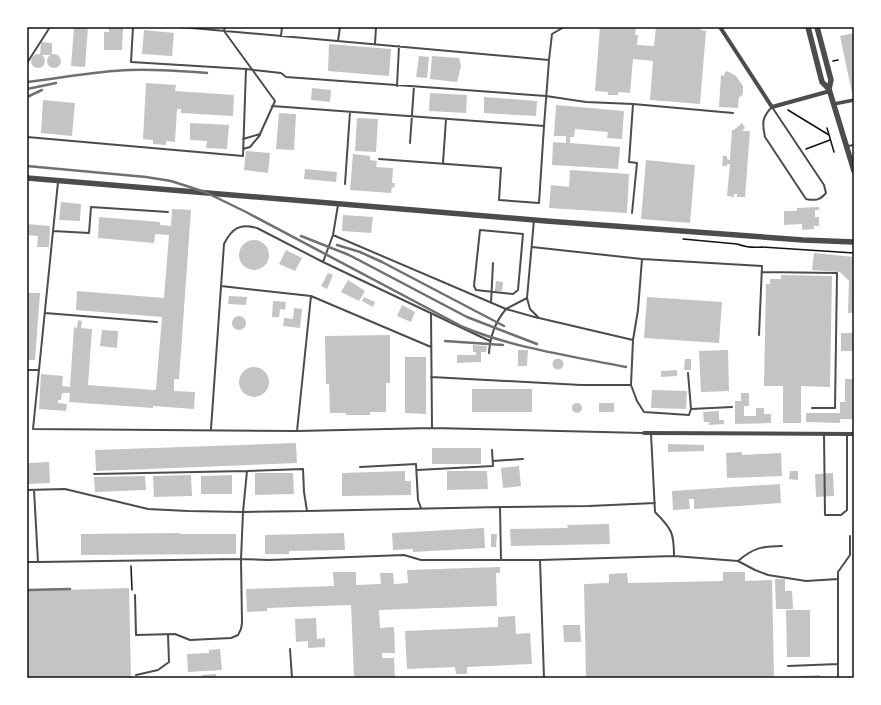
<svg xmlns="http://www.w3.org/2000/svg" width="881" height="705" viewBox="0 0 881 705" font-family="Quicksand,sans-serif">
<style>
.building{fill:#c4c4c4}
.lines{fill:none;stroke-linecap:round;stroke-linejoin:round}
.path{stroke:#111;stroke-width:1.5}
.service{stroke:#4c4c4c;stroke-width:2}
.pedestrian{stroke:#4c4c4c;stroke-width:3.5}
.minor{stroke:#4c4c4c;stroke-width:4}
.tertiary{stroke:#4c4c4c;stroke-width:5.5}
.rail{stroke:#707070;stroke-width:2.5}
.neatline{fill:none;stroke:#111;stroke-width:1.5}
</style>
<rect width="100%" height="100%" fill="#fff"/>
<path class="building" d="M74,27H88L85,67L71,66Z
M600,27H636L635,35H638L637,45L654,46L656,27L693,28V27H701V30L706,31L700,104L650,100L653,61L633,59L630,93L618,92V95H608V92L595,91Z
M109,28H123L122,50H104V32H109Z
M144,30L174,33L172,56L142,54Z
M854,33V93H852L840,36Z
M41,42L52,43V55H40Z
M329,44L391,49L389,76L328,71Z
M31 61a7 7 0 1 1 14 0a7 7 0 1 1-14 0Z
M47 61a7 7 0 1 1 14 0a7 7 0 1 1-14 0Z
M419,56L429,57L427,78L416,77Z
M432,56L459,58L461,66L457,82L430,79Z
M727,71L736,76L743,86V92L742,96L739,97L738,108L719,107L721,75L724,76L725,72Z
M146,83L176,85L175,91L234,95L233,116L181,113V109H177L175,142L166,141V145L153,144V140L143,139Z
M312,88L331,90L330,102L311,100Z
M430,93L467,95L466,113L429,111Z
M484,97L537,101L536,116L484,113Z
M43,100L75,103L72,136L41,133Z
M556,105L624,111L622,139L607,138L608,132L575,129L574,137H570V143L620,147L618,169L552,165L553,142L566,143V136H554Z
M279,113L296,114L294,150L276,149Z
M357,118L378,119L376,152L355,151Z
M190,123L229,125L227,149L206,148L207,141L190,140Z
M742,123L745,128L742,131H750L745,197H737V194H734V197L727,196L730,164H727V166H722L723,156H727V159L730,160L732,130H734Z
M246,151L270,153L268,173L244,170Z
M353,154L370,156V160L377,161L376,167L393,168L392,183H395L394,188L392,187L391,193L350,190Z
M646,160L695,165L690,223L641,219Z
M305,169L337,172L336,182L304,179Z
M570,170L629,174L627,213L549,208L551,185L569,187Z
M61,202L81,204L80,221L59,220Z
M819,207V210H815V217H819V226H814V229L802,230V224L784,225V211H797V208Z
M172,209L191,210L179,379H174V391L195,392L194,409L153,406V408L69,402L70,393H62L61,400H58V403L67,404L66,411L39,409L41,374L63,376L62,386L70,387L74,327L77,328L78,320L82,321L81,328L92,329L88,385L154,390L156,389L162,317L76,310L77,291L164,298L169,235L155,234L154,243L98,238L99,217L160,222V225L171,226Z
M343,215L373,217L371,233L342,231Z
M27,224L50,226L49,247H37L38,236L27,235Z
M239 255a15 15 0 1 1 30 0a15 15 0 1 1-30 0Z
M286,250L302,258L295,271L279,264Z
M814,253L854,257V313H848L849,281L840,272L812,270Z
M328,273L333,275L327,289L321,286Z
M781,275L832,276L830,387L801,386V423H783V386H764L766,284H770V279H781Z
M348,280L365,291L359,301L341,292Z
M496,281L503,282L502,291H495Z
M27,293H40L35,360H27Z
M229,296L247,297L246,305L228,304Z
M364,297L375,302L373,307L362,301Z
M647,297L722,302L719,343L644,338Z
M273,301L286,302L285,310L280,309L279,317H272Z
M402,305L415,312L411,322L397,316Z
M294,308L302,309L300,328L283,326L284,318L293,319Z
M232 323a7 7 0 1 1 14 0a7 7 0 1 1-14 0Z
M102,330L118,331L117,348L100,346Z
M841,333H854V351H841Z
M390,335V383H386V412H370V415H346V413H330L329,384H326L325,336Z
M473,345L487,346L486,352H481V362L457,363V355H476V352H473Z
M518,350H528L527,366H518Z
M728,350L729,391L701,392L699,351Z
M405,357H426V414L405,413Z
M552.5 364a5.5 5.5 0 1 1 11 0a5.5 5.5 0 1 1-11 0Z
M685,359H691V370H684Z
M239 382a15 15 0 1 1 30 0a15 15 0 1 1-30 0Z
M677,370V376L661,377V371Z
M845,379H854V419H840V423L806,422V413H840V402H845Z
M472,389H532V412H472Z
M652,390L687,391L686,409L651,408Z
M741,393H749V406H744V416H756V408H764V414H771V423L735,424V401H741Z
M599,403H614V412H599Z
M572 408a5 5 0 1 1 10 0a5 5 0 1 1-10 0Z
M719,411V420H724V424L709,425V422H704L703,412Z
M296,443L297,463L96,471L95,450Z
M668,444L704,445V451L668,452Z
M432,448H481V464H432Z
M742,452V455L781,453L782,476L727,478L726,453Z
M49,462L50,483L27,484V463Z
M519,466L521,486L503,488L501,468Z
M405,471V481H411V495L342,496V473Z
M447,471H487L488,489L447,490Z
M790,471H798V480L789,479Z
M255,473H293L294,494L255,495Z
M833,473L834,496L816,497L815,474Z
M191,475L192,496L154,497L153,476Z
M232,475V494H201V476Z
M145,476L146,490L95,492L94,477Z
M780,484L781,503L694,509V499H689L690,509L673,510L672,491Z
M609,524L610,544L511,546L510,529L568,528L567,525Z
M484,528L485,548L413,552V549L393,550L392,533Z
M180,533V534H236V554L81,555V534Z
M344,533L345,550L289,551V554H265V535Z
M491,534H497L496,547H491Z
M500,567V573H496L497,606L379,610L380,628L394,627L395,653H382V658H394L395,678H354L351,605L267,608V611L247,612L246,589L334,586L333,572H356V585L381,584L380,573H393L394,584L408,583L407,570Z
M723,572H745V581L772,580L774,678H586L584,584L609,583V574L627,573L628,583L723,581Z
M775,579H785V591H792L793,609H776Z
M129,588L131,678H27V591Z
M786,610H810V657H787Z
M515,616L516,634L530,633L532,664L467,667V674H456L455,667L407,669L405,631L498,627V617Z
M316,618L317,639L325,638V647L308,648V641L296,642L295,619Z
M563,625H580L581,642H564Z
M220,649L222,670L188,672L187,654L209,653V650Z
M216,674V678H202V675Z
M820,675V678H799V676Z"/>
<g class="lines">
<path class="path" d="M833,61L838,60
M788,110L829,135
M827,128L834,152
M806,149L830,140
M683,239L737,244C745,247 753,248 762,247L854,253
M131,566L132,590"/>
<path class="service" d="M133,27L131,62L246,69L281,73L286,77L546,96L586,102L633,104L733,113
M180,27L549,60L552,34L564,27
M225,27L224,31L275,101L260,134L243,139
M281,36L282,27
M338,41L340,27
M375,44L376,27
M27,63L50,27
M397,86L399,46
M272,106L544,126L549,60
M772,107L824,185L826,193C820,200 816,201 806,199L765,137C762,123 762,117 772,107Z
M27,137L243,156L246,69
M410,143L414,86
M848,146L854,145
M243,149L250,147L260,135
M379,159L501,168L499,200L539,203L544,126
M443,163L446,119
M58,182L33,429L297,431L311,296L221,286
M345,184L350,112
M338,205L333,235L506,309C495,322 490,337 489,353
M632,213L637,163L629,162L633,104
M480,230L523,234L518,290L513,294L476,290L474,286Z
M53,231L89,233L91,207L168,212
M333,235L323,262L479,336L490,341
M642,259L762,266L759,335
M762,272L837,273L835,408H812
M311,296L431,347
M527,298L530,309L539,318L633,340L638,310L642,259L532,247
M491,303L493,263
M506,309L527,298L534,220
M506,309L538,318
M45,313L157,322
M633,340L631,385L637,401L644,412L689,415L691,409L688,373
M27,370H39
M431,377L581,385H631
M691,409L732,407
M432,428L643,433
M211,429L224,244C232,228 240,223 257,228L323,262
M297,431L432,428L431,313
M824,434L825,515H841L847,510V434
M493,461L523,459
M360,467L416,464L418,500L421,508
M417,470L493,466L492,450
M94,474L247,471
M27,490L65,489L148,509L188,511L243,512L241,559L38,562L34,490
M307,511L243,512L247,471L303,469L304,492L307,511L500,507
M674,556L738,561C753,548 762,546 782,546
M501,559L500,507L589,506L655,503
M540,560L674,556C674,533 672,529 655,512L651,434
M738,561L755,570L768,575L806,581L838,579
M27,562H38
M135,595L136,635L175,634L190,640L231,638L238,635L241,629L242,623L241,559L269,560L404,555L421,560H540L544,678
M290,649L292,678
M788,666L838,664
M136,675L158,670L169,662L168,635
M838,678V572L850,555V536"/>
<path class="pedestrian" d="M834,104L854,100"/>
<path class="minor" d="M720,27L772,107L830,91
M644,433L854,434"/>
<path class="tertiary" d="M808,27L822,82L829,89L854,171
M817,27L831,80L829,89
M27,178L546,221L803,240L854,242"/>
<path class="rail" d="M27,82C61,78 96,71 130,70C156,69 181,71 207,73
M27,89L56,83
M27,97L42,90
M27,166L146,177L171,181L205,192L246,212L463,327C514,348 571,356 626,367
M301,236L349,255L467,317L537,344
M337,245L360,252L382,262L504,326
M445,341L503,345
M27,590L70,589"/>
</g>
<rect width="881" height="705" fill="none" stroke="#ffffff" stroke-width="56"/>
<rect x="28" y="28" width="825" height="649" class="neatline"/>
</svg>
